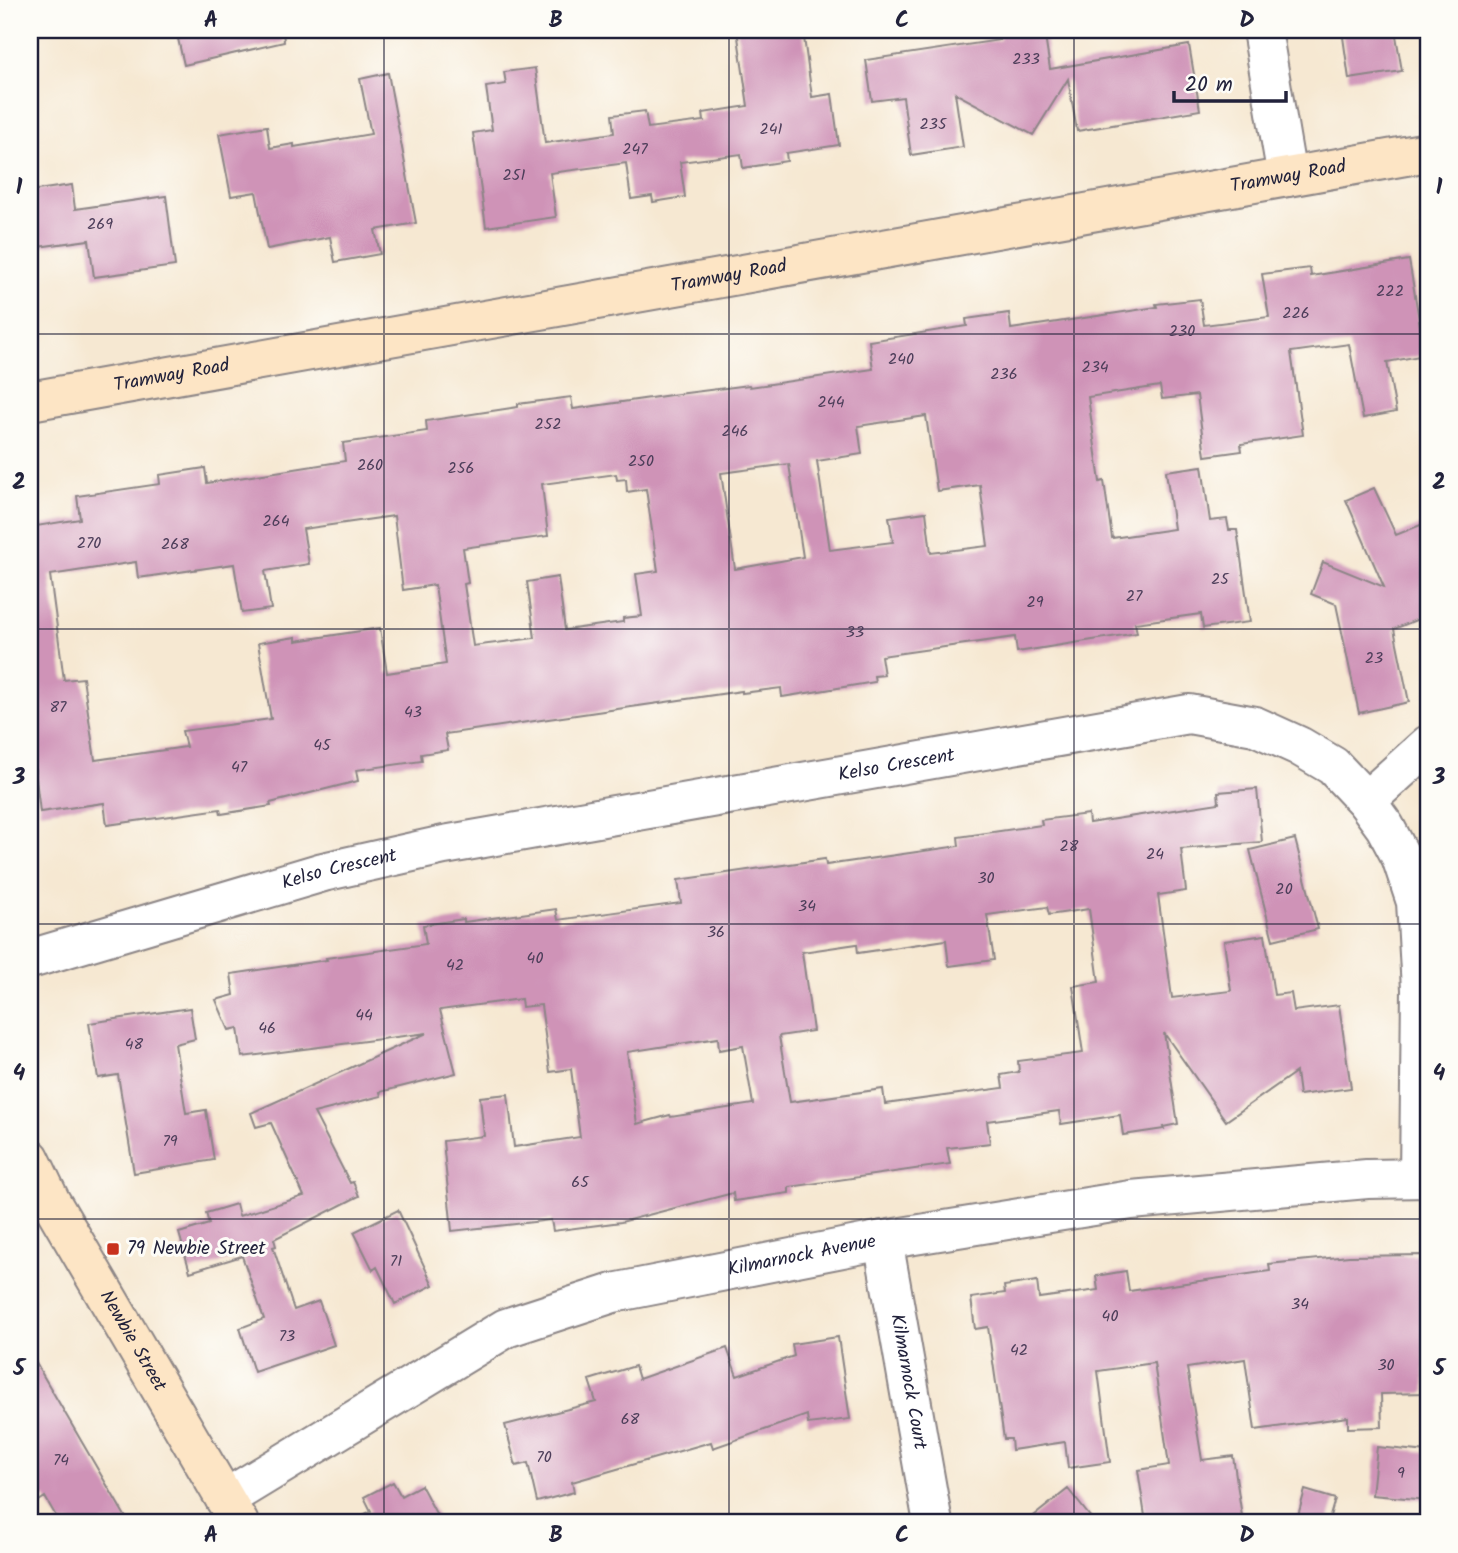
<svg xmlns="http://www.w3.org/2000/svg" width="1458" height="1553" viewBox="0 0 1458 1553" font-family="Kalam,sans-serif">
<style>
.building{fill:#cf93b7;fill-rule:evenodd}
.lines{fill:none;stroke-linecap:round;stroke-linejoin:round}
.street-casing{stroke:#8c8586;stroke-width:42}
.secondary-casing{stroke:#8c8586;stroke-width:42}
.street{stroke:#fff;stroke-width:38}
.secondary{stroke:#fde5c5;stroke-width:38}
.grid{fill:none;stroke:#22223b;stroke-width:2;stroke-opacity:0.55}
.poi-dot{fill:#c8321e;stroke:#fdfcf7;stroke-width:2.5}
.labels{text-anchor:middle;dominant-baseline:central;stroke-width:6;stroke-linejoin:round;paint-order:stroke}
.number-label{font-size:16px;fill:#4d3e5a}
.street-label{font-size:19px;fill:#22223b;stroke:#fdfcf7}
.poi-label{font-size:19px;fill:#22223b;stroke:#fdfcf7;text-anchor:start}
.neatline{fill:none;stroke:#22223b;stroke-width:2.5}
.grid-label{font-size:23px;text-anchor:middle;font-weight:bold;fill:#22223b}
</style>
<rect width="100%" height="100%" fill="#fdfcf7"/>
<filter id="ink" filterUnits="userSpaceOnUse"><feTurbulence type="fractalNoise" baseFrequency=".0143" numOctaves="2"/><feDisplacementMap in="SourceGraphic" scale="14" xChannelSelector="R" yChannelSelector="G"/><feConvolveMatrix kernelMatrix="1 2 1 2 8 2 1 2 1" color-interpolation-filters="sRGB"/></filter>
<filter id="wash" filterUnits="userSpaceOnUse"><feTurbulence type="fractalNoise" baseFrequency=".00686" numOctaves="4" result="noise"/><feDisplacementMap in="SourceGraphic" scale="28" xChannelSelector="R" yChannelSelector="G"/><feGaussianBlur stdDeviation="1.57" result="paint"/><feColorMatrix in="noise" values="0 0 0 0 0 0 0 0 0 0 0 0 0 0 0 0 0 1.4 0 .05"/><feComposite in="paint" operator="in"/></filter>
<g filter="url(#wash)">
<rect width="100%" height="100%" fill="#f6e8d2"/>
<g id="blocks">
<path class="building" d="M176,30H283L284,42L184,65Z
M737,30H803L812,97L832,94L839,145L786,153L787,161L743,168L741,154L680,162L685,197L653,202L652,196L631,199L626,163L550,173L556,217L486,227L473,133L492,130L486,87L506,84L504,72L535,68L545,143L614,133L612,115L645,111L648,128L704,121L703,113L748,106Z
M999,30H1044L1050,69L1189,45L1200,110L1077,131L1068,79L1033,135L955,93L963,147L911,155L903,97L872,101L866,60L1000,40Z
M1342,30H1395L1402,71L1349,79Z
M388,73L416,223L375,230L380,254L335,262L330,237L267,249L256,192L231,196L219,134L267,126L270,148L294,144V147L371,134L360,79Z
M72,185L75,209L166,196L175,266L94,277L89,240L30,248V191Z
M1409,260L1425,355L1387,362L1396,412L1363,418L1349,344L1291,352L1303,435L1241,444L1242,451L1205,456L1197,395L1162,399L1160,386L1088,397L1100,482L1104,481L1112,538L1174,529L1166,471L1202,466L1210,521L1227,519L1229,530H1237L1250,622L1203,628L1201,614L1135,623L1137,633L1017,652L1015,637L881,656L884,675L874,676L875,682L782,697L781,688L742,693V691L445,734L448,750L421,754L422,761L356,770L358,781L270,803L271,806L221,814L220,809L107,825L104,803L40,812L30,728V527L80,519L77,496L160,484L159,475L205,468L207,483L345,461L343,443L427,431L426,421L518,407V404L571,397L573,409L678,394L749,385L750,387L873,369L869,341L967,326L966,319L1009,313L1011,329L1157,307L1156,304L1200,299L1204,325L1269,317L1262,274L1310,268L1311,276ZM926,416L937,491L980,485L988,546L931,553L926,512L889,517L893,542L830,550L817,461L862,454L858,426ZM789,464L803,557L735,569L721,473ZM616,474L617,480L626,479L627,492L646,489L658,571L636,574L642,616L623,618V622L565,630L558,577L527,582L535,638L473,646L464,584L468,583L463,548L548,536L542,484ZM394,516L403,590L435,585L446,664L387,673L380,628L296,641V637L258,643L271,719L182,731L186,747L95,760L83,678L64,680L50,575L136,562L138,578L234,564L242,613L271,609L265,571L309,564L303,529Z
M1374,488L1396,535L1428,522V615L1394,629L1409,702L1359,713L1336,604L1311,594L1323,562L1384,587L1346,500Z
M1257,789L1262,842L1181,849L1186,891L1158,895L1172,998L1231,991L1224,941L1265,935L1274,995L1291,993L1294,1011L1339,1005L1351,1088L1299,1095L1296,1072L1226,1121L1164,1033L1178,1124L1163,1127L1164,1129L1123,1135L1120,1115L1061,1124L1059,1111L987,1121L990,1143L947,1148L950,1164L789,1187V1193L734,1201L733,1193L621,1222L553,1231L551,1220L452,1231L443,1141L484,1136L480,1097L508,1094L514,1147L580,1137L571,1069L550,1072L541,1005L522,1007L521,999L440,1010L456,1073L380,1092L381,1096L314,1113L350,1183L353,1182L359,1196L274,1239L276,1246L273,1247L294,1310L319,1301L334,1345L254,1372L240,1328L264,1319L242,1256L190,1272L179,1233L209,1224L206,1213L236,1204L239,1216L304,1196L271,1123L256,1127L251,1113L427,1033L242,1057L238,1028L229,1030L216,1000L234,995L231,974L327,960L326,958L426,944L423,925L464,919V922L556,909L558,920L681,903L678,880L825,859L826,865L959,846L958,837L1042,825L1041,820L1088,814L1089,823L1219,803L1218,792ZM1047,907L1049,915L1089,909L1099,982L1073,986L1083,1053L1018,1061L1019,1072L1001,1075L1003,1088L885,1104L883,1089L790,1102L779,1036L813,1031L802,952L857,944L858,953L946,940L949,966L994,960L987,915ZM718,1038L719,1050L743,1046L753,1104L671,1117L670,1115L637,1124L627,1052Z
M1295,839L1318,929L1273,940L1250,850Z
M190,1008L195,1039L175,1044L186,1113L206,1110L214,1160L134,1173L118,1075L98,1078L89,1023Z
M398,1210L433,1285L395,1304L377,1267L373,1270L354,1232Z
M1423,1255L1425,1393L1381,1394L1382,1427L1348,1428V1417L1255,1430L1245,1359L1187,1368L1202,1460L1233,1456L1243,1523H1146L1138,1470L1169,1465L1154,1363L1098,1371L1110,1462L1068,1468L1065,1442L1012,1450L1011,1439H1004L988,1327L975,1329L971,1298L1005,1293L1004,1286L1037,1281L1039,1298L1098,1290L1096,1276L1126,1271L1129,1291L1270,1271L1269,1264L1349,1256Z
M838,1337L850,1419L808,1424L807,1415L713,1448L711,1442L572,1482L574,1492L537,1502L528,1463L516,1466L505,1425L596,1402L589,1380L635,1366L639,1379L727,1348L737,1376L794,1356L792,1344Z
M30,1353L129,1523H60L45,1497L30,1507Z
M1377,1447L1428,1452V1500L1372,1495Z
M393,1482L401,1496L421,1485L441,1523H347L371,1511L364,1497Z
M1068,1489L1095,1523H1025Z
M1305,1490L1335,1499L1328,1523H1296Z"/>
</g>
</g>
<g filter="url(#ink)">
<use href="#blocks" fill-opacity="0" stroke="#8c8586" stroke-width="2"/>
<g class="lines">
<g class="street-casing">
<g id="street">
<path d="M1262,30L1287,177"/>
<path d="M1366,801L1428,745"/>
<path id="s1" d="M30,959L323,872L444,845L1189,714L1255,726L1299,746L1333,766L1366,801L1385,827L1401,857L1416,902L1421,989L1419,1178"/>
<path id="s2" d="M883,1240L933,1523"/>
<path id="s3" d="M225,1499L506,1328L613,1293L883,1240L1131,1200L1367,1179L1428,1178"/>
</g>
</g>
<g class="secondary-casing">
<g id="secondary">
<path id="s4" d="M30,401L1428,152"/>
<path id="s5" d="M30,1158L50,1200L239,1523"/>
</g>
</g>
<use href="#street" class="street"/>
<use href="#secondary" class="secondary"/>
</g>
</g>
<path class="grid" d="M384,30V1523M729,30V1523M1074,30V1523M30,334H1428M30,629H1428M30,924H1428M30,1219H1428"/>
<rect class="poi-dot" x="106" y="1242" width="14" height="14" rx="3.5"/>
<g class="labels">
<g class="number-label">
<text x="1026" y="59">233</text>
<text x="933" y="124">235</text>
<text x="771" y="129">241</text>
<text x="635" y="149">247</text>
<text x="514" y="175">251</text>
<text x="100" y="224">269</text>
<text x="1390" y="291">222</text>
<text x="1296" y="313">226</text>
<text x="1182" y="331">230</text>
<text x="901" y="359">240</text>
<text x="1095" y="367">234</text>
<text x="1004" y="374">236</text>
<text x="831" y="402">244</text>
<text x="548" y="424">252</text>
<text x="735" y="431">246</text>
<text x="641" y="461">250</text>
<text x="370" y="465">260</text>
<text x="461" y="468">256</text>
<text x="276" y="521">264</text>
<text x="89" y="543">270</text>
<text x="175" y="544">268</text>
<text x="1220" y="579">25</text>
<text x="1134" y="596">27</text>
<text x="1035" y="602">29</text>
<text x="855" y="632">33</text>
<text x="1374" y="658">23</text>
<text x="58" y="707">87</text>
<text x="413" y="712">43</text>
<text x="322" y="745">45</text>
<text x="239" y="767">47</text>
<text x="1069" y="846">28</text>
<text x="1155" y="854">24</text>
<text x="986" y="878">30</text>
<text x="1284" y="889">20</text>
<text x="807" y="906">34</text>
<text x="716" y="932">36</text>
<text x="535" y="958">40</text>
<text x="455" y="965">42</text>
<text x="364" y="1015">44</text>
<text x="267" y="1028">46</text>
<text x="134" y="1044">48</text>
<text x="170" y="1141">79</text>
<text x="580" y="1182">65</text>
<text x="396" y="1261">71</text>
<text x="1300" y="1304">34</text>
<text x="1110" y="1316">40</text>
<text x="287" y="1336">73</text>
<text x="1019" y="1350">42</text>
<text x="1386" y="1365">30</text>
<text x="630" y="1419">68</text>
<text x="544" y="1457">70</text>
<text x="61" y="1460">74</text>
<text x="1401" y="1473">9</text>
</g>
<g class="street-label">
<text stroke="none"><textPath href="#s4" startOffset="1278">Tramway Road</textPath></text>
<text stroke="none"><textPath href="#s4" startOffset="710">Tramway Road</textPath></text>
<text stroke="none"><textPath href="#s4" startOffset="144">Tramway Road</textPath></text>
<text stroke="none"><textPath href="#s1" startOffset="889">Kelso Crescent</textPath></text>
<text stroke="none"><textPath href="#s1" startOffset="322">Kelso Crescent</textPath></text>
<text stroke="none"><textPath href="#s3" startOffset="634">Kilmarnock Avenue</textPath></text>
<text stroke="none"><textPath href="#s5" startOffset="210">Newbie Street</textPath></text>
<text stroke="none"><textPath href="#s2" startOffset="144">Kilmarnock Court</textPath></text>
</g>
<g class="poi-label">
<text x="127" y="1249">79 Newbie Street</text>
</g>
</g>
<rect width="1458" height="1553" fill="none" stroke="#fdfcf7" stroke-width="77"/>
<path d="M1174 91v10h112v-10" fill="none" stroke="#22223b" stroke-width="3.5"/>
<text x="1185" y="91" font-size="21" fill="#22223b" stroke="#fdfcf7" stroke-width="5" paint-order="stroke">20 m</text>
<rect x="38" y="38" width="1382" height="1476" class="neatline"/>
<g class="grid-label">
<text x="211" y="27">A</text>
<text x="556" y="27">B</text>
<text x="902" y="27">C</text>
<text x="1247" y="27">D</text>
<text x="19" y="194">1</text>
<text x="1439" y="194">1</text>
<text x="19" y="489">2</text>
<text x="1439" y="489">2</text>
<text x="19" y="784">3</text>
<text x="1439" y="784">3</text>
<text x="19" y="1080">4</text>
<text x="1439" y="1080">4</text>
<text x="19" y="1375">5</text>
<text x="1439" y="1375">5</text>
<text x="211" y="1542">A</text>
<text x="556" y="1542">B</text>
<text x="902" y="1542">C</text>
<text x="1247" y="1542">D</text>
</g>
</svg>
